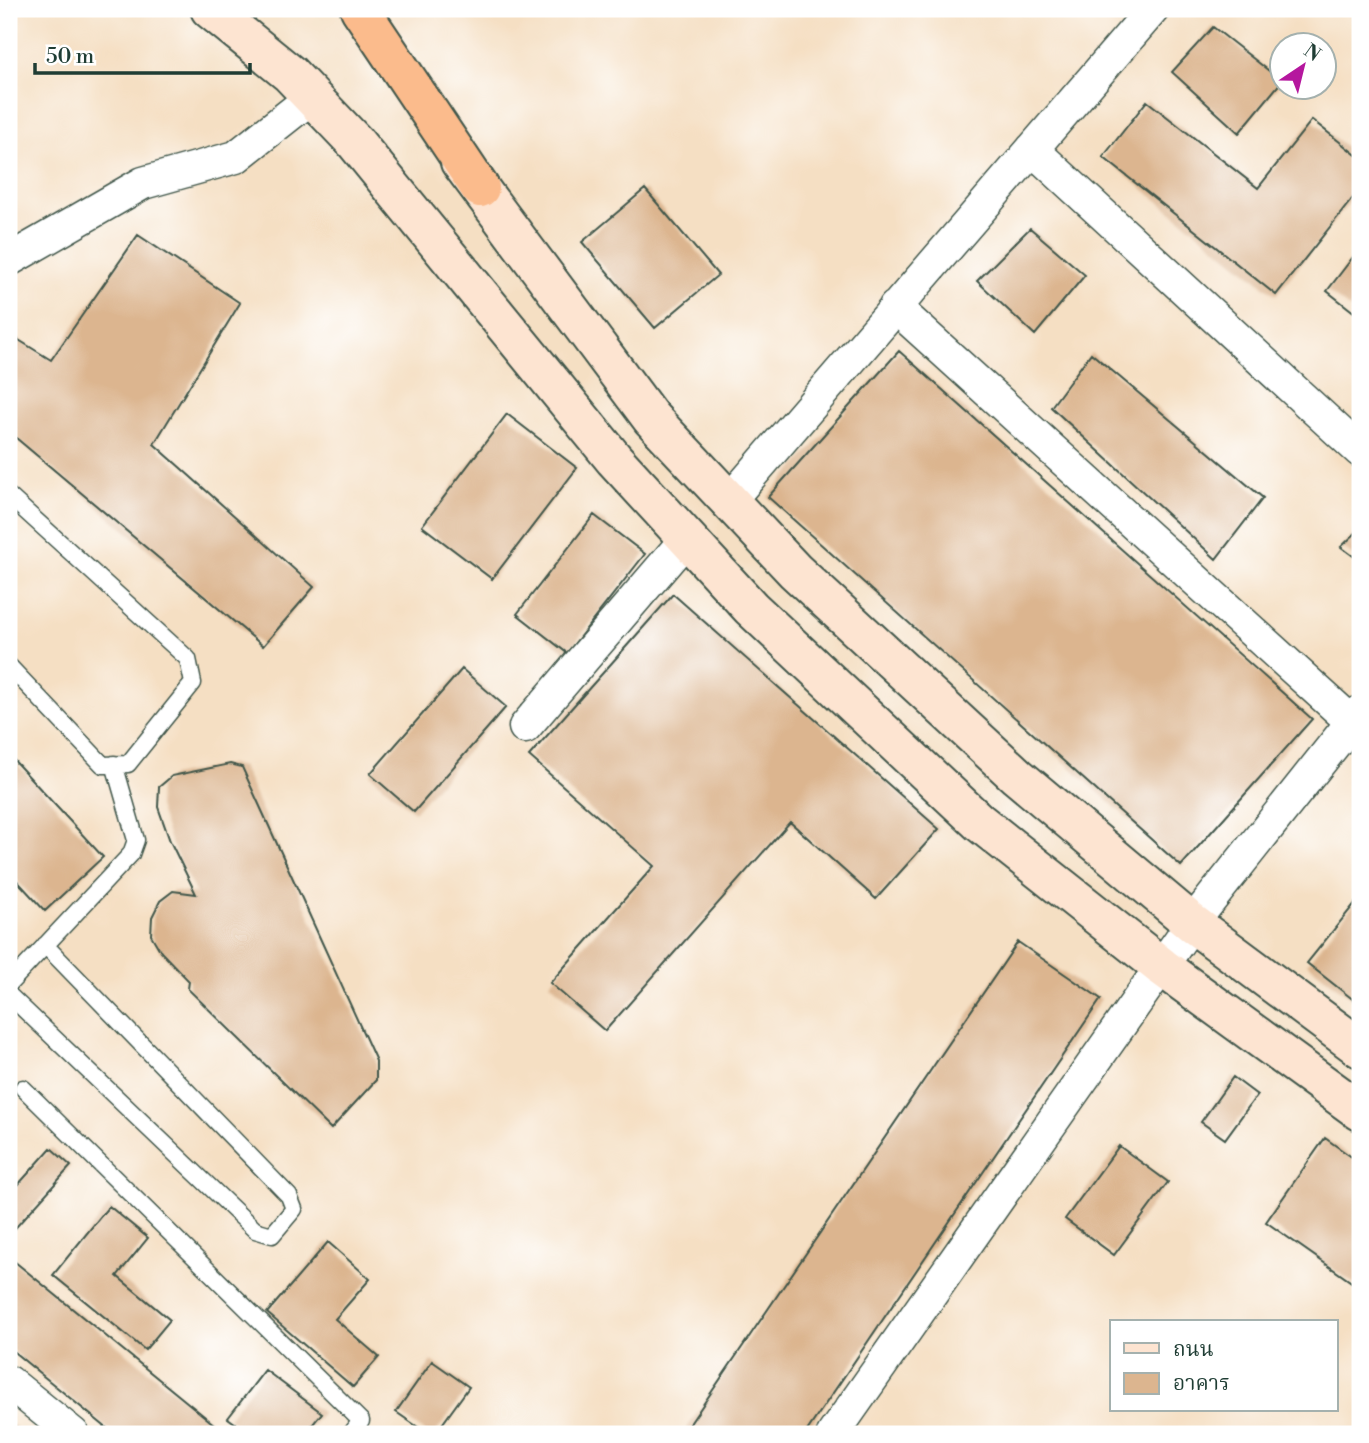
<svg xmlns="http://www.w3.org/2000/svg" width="1369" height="1443" viewBox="0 0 1369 1443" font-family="'Libre Bodoni','Noto Serif Thai',serif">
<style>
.building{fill:#dcb58f}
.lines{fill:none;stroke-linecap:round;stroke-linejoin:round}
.service-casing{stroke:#3f5549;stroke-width:19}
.minor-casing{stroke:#3f5549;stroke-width:35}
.secondary-casing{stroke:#3f5549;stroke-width:42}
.trunk-casing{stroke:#3f5549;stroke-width:42}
.service{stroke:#fff;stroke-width:16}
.minor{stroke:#fff;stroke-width:32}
.secondary{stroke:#fde4d1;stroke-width:38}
.trunk{stroke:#fbbb8c;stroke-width:38}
</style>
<rect width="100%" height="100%" fill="#fff"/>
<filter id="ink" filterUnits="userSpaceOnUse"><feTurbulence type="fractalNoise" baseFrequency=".0143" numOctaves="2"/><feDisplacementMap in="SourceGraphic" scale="14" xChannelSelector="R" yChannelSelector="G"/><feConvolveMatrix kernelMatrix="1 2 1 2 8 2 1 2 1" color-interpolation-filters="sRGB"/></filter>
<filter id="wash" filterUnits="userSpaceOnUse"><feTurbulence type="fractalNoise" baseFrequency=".00686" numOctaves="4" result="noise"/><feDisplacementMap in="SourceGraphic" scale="28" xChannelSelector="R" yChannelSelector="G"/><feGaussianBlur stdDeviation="1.57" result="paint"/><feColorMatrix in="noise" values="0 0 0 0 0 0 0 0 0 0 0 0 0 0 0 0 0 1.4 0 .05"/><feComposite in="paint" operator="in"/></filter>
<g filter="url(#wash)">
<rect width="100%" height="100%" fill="#f5dfc3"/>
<g id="blocks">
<path class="building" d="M1213,27L1282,81L1239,133L1172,72Z
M1147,101L1258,188L1312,120L1360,158V189L1276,295L1103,157Z
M645,189L718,275L655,328L582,242Z
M1030,228L1085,275L1035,335L977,281Z
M138,235L240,303L154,444L314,587L263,646L9,432V334L51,360Z
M1360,248V317L1327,291Z
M899,351L1312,719L1181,866L768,497Z
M1091,353L1263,498L1216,559L1051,407Z
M507,414L577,468L492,579L422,526Z
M594,515L645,554L567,653L517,614Z
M1360,529V561L1341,547Z
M673,594L939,829L876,899L790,822L605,1031L550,983L654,866L529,756Z
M462,669L506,707L414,812L370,774Z
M9,755L103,857L45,911L9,872Z
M230,764L242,767L376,1061V1080L331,1129L188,989L189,981L161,952L151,935L152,917L160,901L173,891L196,894L170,841L158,807L159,787L172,776Z
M1360,897V1005L1307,963Z
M1018,942L1101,999L805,1434H683Z
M1233,1077L1257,1095L1225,1139L1201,1122Z
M1325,1138L1360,1163V1288L1266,1222Z
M1119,1146L1168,1182L1114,1255L1065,1219Z
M51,1148L71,1166L9,1235V1195Z
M109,1206L148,1238L117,1276L170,1320L145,1350L53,1275Z
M328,1242L370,1279L335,1319L379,1357L353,1387L267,1313Z
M9,1257L226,1434H114L9,1348Z
M432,1361L469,1387L435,1434H428L396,1412Z
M265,1370L322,1413L305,1434H250L228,1418Z
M9,1422L24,1434H9Z"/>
</g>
</g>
<g filter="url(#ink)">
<use href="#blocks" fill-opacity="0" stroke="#3f5549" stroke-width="2"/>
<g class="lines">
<g class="service-casing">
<path id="service" d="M9,496L188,659L193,683L128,764L103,765L9,666
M9,984L131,854L136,840L114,764
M9,995L255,1230L272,1235L294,1209L289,1196L45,945
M23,1088L361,1421L351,1434"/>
</g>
<g class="minor-casing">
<path id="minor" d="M1032,149L1360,451
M9,260L143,183L236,157L312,97
M895,307L1352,722
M729,501L1153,9
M525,727L687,538
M9,1382L73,1434
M833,1434L1192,923L1360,712"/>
</g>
<g class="secondary-casing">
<path id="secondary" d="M210,9L290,74L355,142L614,459L751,608L979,822L1162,967L1360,1111
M460,162L651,418L795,571L1017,776L1192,923L1360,1048"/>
</g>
<g class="trunk-casing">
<path id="trunk" d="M360,9L480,188"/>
</g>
<use href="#service" class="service"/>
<use href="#minor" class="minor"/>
<use href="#secondary" class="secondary"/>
<use href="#trunk" class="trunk"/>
</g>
</g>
<rect width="1369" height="1443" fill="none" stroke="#fff" stroke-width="35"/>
<rect x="1110" y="1320" width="228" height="91" fill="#ffffff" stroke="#a5b1ae" stroke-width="2"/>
<rect x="1124" y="1343" width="35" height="10" fill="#fde4d1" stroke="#a5b1ae" stroke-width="2"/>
<text x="1173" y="1356" font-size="21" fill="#1f3d34">ถนน</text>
<rect x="1124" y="1373" width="35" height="21" fill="#dcb58f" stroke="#a5b1ae" stroke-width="2"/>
<text x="1173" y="1390" font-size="21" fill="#1f3d34">อาคาร</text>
<g transform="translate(1303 66) rotate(35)"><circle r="33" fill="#ffffff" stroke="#a5b1ae" stroke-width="2"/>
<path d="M0-5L12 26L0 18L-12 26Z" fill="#b5179e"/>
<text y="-10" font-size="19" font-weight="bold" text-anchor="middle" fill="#1f3d34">N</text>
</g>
<path d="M35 63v10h215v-10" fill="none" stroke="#1f3d34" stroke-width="3.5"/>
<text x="46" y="63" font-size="21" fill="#1f3d34" stroke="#ffffff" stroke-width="5" paint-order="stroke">50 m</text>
</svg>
